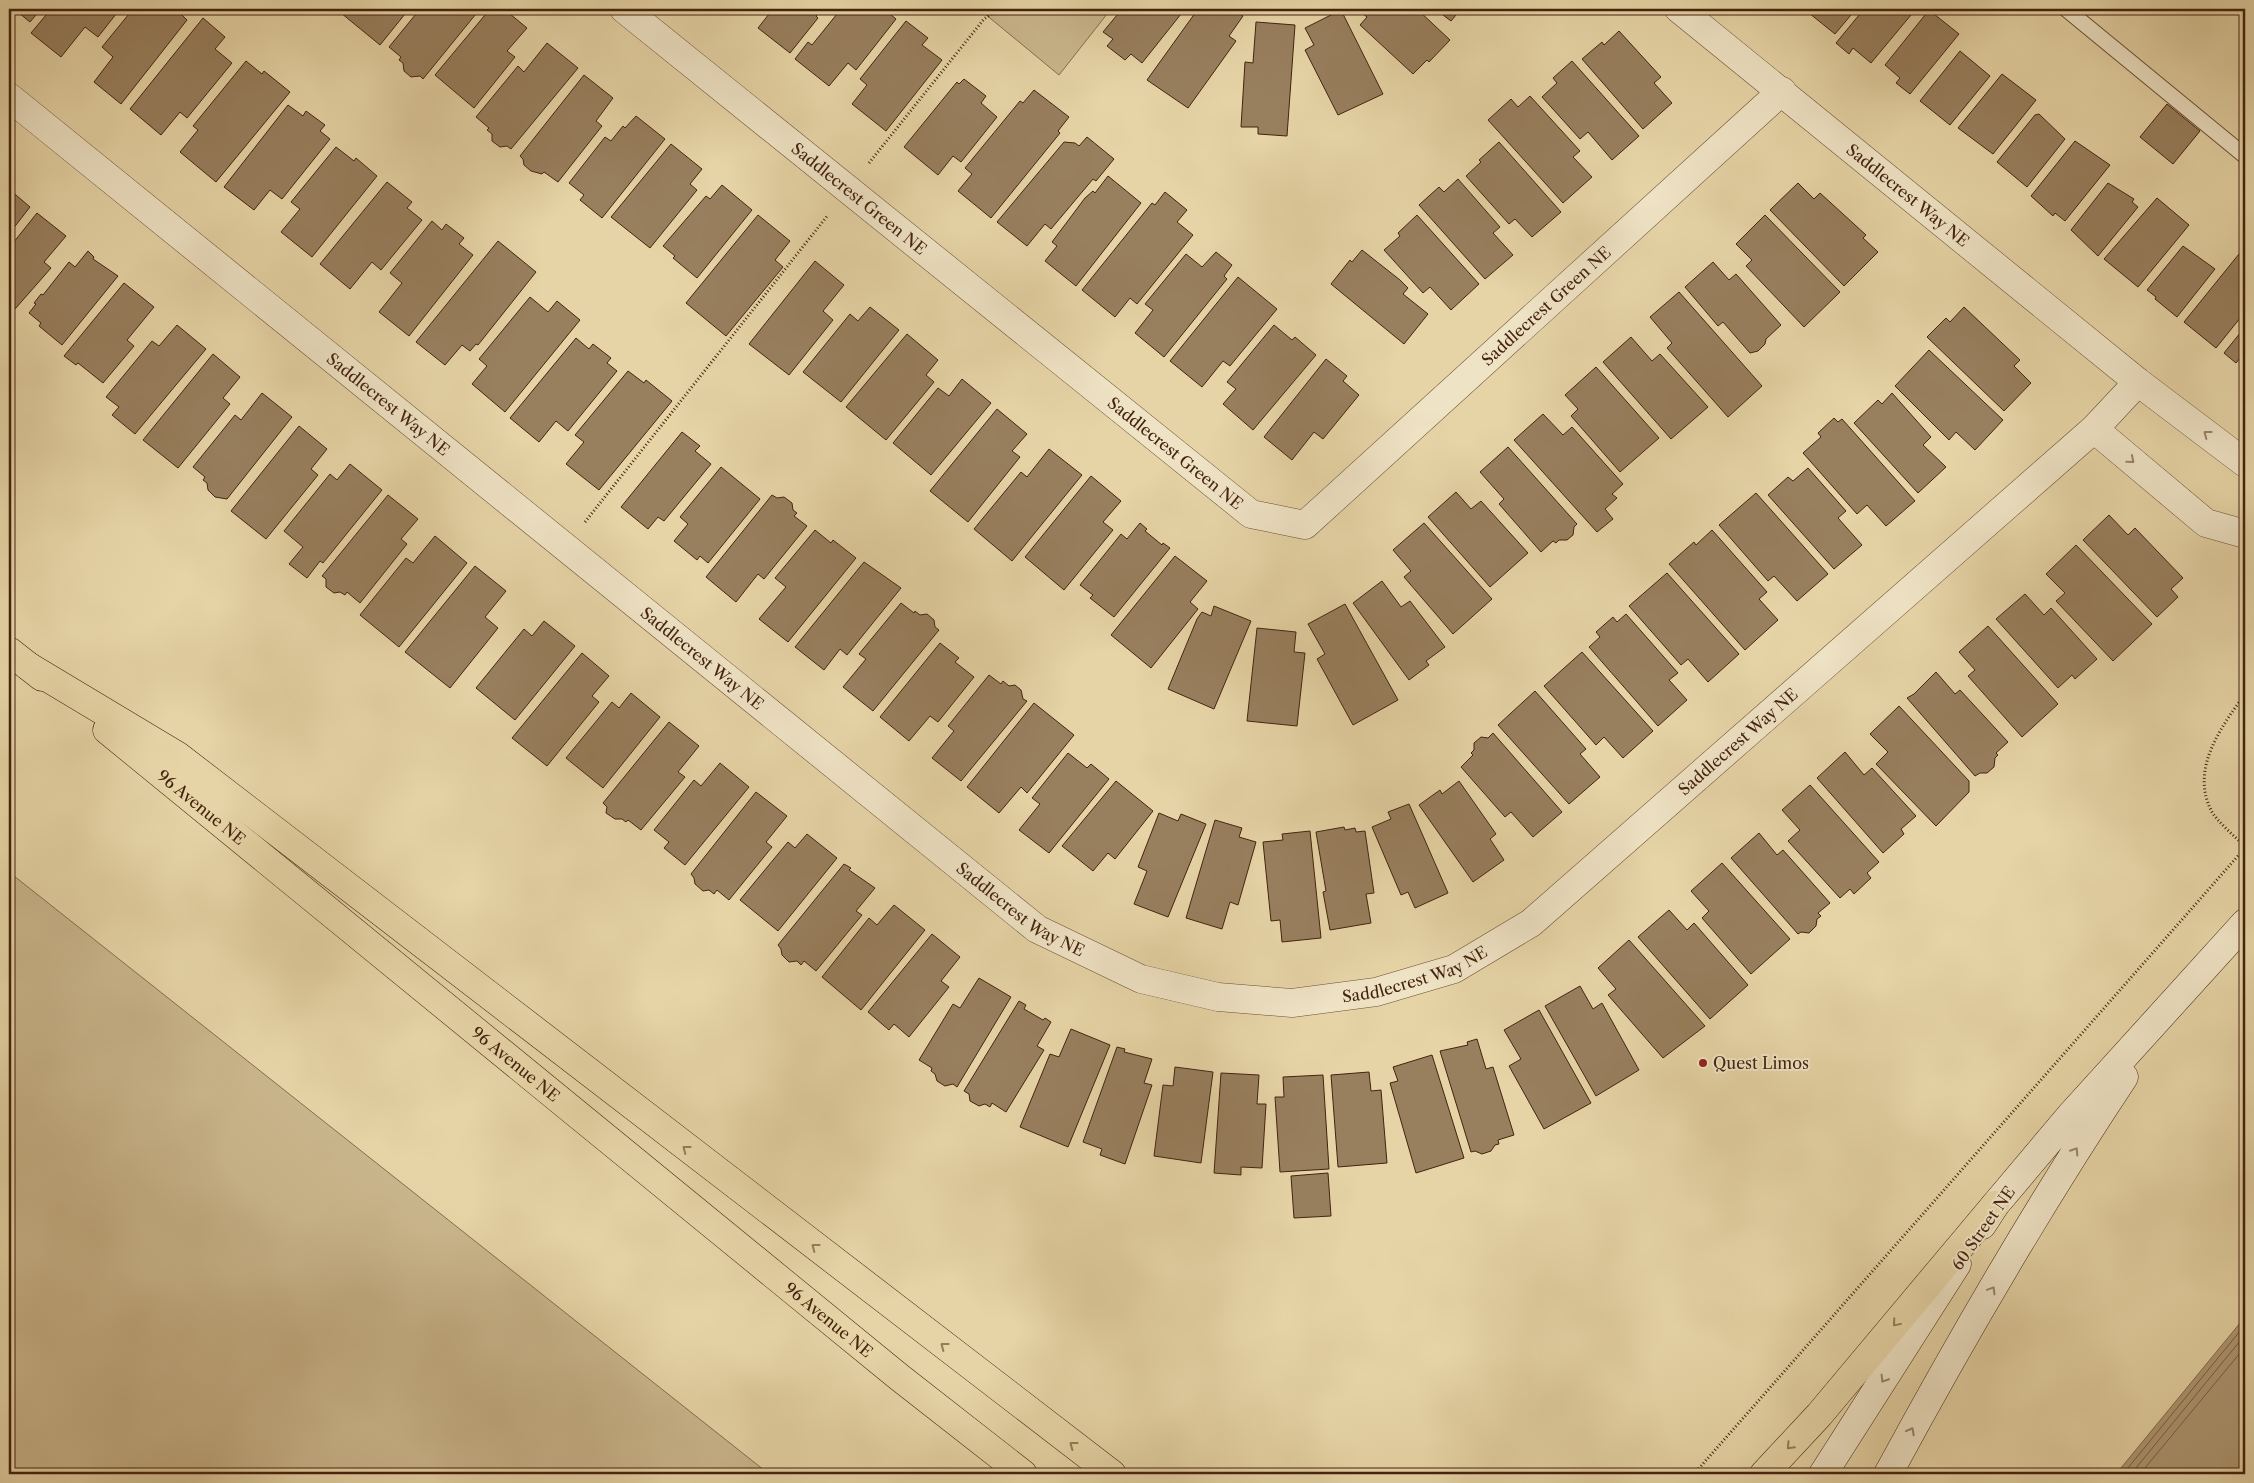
<svg xmlns="http://www.w3.org/2000/svg" width="2254" height="1483" viewBox="0 0 2254 1483" font-family="'Libre Caslon Text',serif">
<style>
.green{fill:#cab68c;stroke:#876c4e}
.water{fill:#af9873;stroke:#84694b}
.lines{fill:none;stroke-linecap:round;stroke-linejoin:round}
.shore{stroke:#7a5e41;stroke-width:1}
.building{fill:#987f5e;stroke:#44230f}
.service-casing{stroke:#6c4f35;stroke-width:17}
.minor-casing{stroke:#6c4f35;stroke-width:29}
.secondary-casing{stroke:#44230f;stroke-width:29}
.primary-casing{stroke:#44230f;stroke-width:29}
.path{stroke:#44230f;stroke-width:3;stroke-dasharray:1 2.5;stroke-linecap:butt}
.service{stroke:#efe3c5;stroke-width:15}
.minor{stroke:#efe3c5;stroke-width:28}
.secondary{stroke:#efe3c5;stroke-width:28}
.primary{stroke:#e6d4a6;stroke-width:28}
.oneway{stroke:#9a836a}
.oneway2{stroke:#957c5a}
.poi-dot{fill:#8f2418;stroke:#efe3c5;stroke-width:2}
.labels{text-anchor:middle;dominant-baseline:central;stroke-width:4;stroke-linejoin:round;paint-order:stroke}
.street-label{font-size:16px;fill:#44230f;stroke:#efe3c5}
.poi-label{font-size:16px;fill:#44230f;stroke:#efe3c5;text-anchor:start}
</style>
<rect width="100%" height="100%" fill="#e6d4a6"/>
<filter id="stains"><feTurbulence type="fractalNoise" baseFrequency=".004" numOctaves="4"/><feColorMatrix values="0 0 0 0 .2 0 0 0 0 .09 0 0 0 0 .02 0 0 0 .5 -.17"/></filter>
<radialGradient id="worn" r=".72"><stop offset=".6" stop-color="#630" stop-opacity="0"/><stop offset="1" stop-color="#630" stop-opacity=".3"/></radialGradient>
<path class="green" d="M979,9H1111L1059,75Z
M9,872L769,1474H9Z"/>
<path class="water" d="M2245,1317V1474H2116Z"/>
<g class="lines">
<path class="shore" d="M2123,1474L2245,1325
M2131,1474L2245,1335
M2140,1474L2245,1347"/>
</g>
<path class="building" d="M14,9H41L30,22Z
M51,9H120L98,37L85,27L61,57L31,33Z
M133,9H176L187,20L121,104L94,82L113,57L102,47Z
M345,9H409L380,45L341,13Z
M420,9H480L423,79L420,76L411,77L404,71L403,63L399,60L401,57L389,47Z
M490,9H504L527,28L507,51L515,57L474,108L435,75Z
M773,9H822L816,16L818,18L790,53L758,28Z
M841,9H884L896,19L856,70L848,63L829,86L795,59L808,42L812,45Z
M1122,9H1185L1142,63L1131,54L1125,60L1107,46L1113,39L1103,32Z
M1198,9H1233L1243,16L1229,36L1236,41L1188,108L1147,80Z
M1357,9H1417L1450,40L1429,62L1427,60L1413,74L1360,25L1367,17Z
M1435,9H1465L1463,11L1461,9L1451,21Z
M1804,9H1856L1835,34Z
M1864,9H1916L1871,63L1853,48L1849,54L1836,43Z
M2234,9H2245V17Z
M1341,10L1383,94L1338,115L1305,50L1314,45L1305,28Z
M1929,10L1959,34L1910,94L1896,83L1900,78L1885,65Z
M203,18L225,37L215,49L232,63L187,118L180,112L161,135L130,109Z
M906,21L928,38L922,45L942,60L886,131L852,104L867,85L860,79Z
M1256,22L1295,25L1287,136L1258,134V127H1241L1245,62L1253,63Z
M1619,31L1661,77L1654,83L1672,103L1643,129L1582,59L1602,42L1604,45Z
M547,43L578,68L511,149L507,146L500,147L492,141V134L487,130L489,128L476,117L518,66L524,72Z
M1960,51L1990,76L1950,125L1920,101Z
M246,61L262,74L264,71L290,92L216,182L180,152L198,130L193,126Z
M1572,61L1639,136L1612,160L1588,132L1580,139L1542,97L1557,83L1553,78Z
M2002,74L2036,100L1993,154L1958,128Z
M584,75L613,98L596,121L602,126L558,182L544,172L542,174L531,171L524,165L523,159L520,156Z
M964,79L986,96L981,103L997,117L961,162L953,156L938,175L904,147L957,82L959,84Z
M1034,90L1069,117L1058,131L1060,133L991,218L958,191L972,174L965,168L1020,101L1023,103Z
M1530,96L1580,151L1573,157L1592,177L1563,203L1488,120L1511,99L1518,107Z
M2167,104L2200,131L2173,164L2140,137Z
M288,105L303,116L306,111L325,125L320,131L330,139L282,199L270,190L254,210L224,187Z
M2039,114L2065,139L2027,187L1997,162L2035,115Z
M636,116L665,139L602,218L580,200L584,195L569,183L605,137L611,141L623,126L625,128Z
M1087,137L1114,159L1096,181L1093,179L1051,229L1045,224L1027,246L997,222L1064,142L1075,143L1079,146Z
M2075,141L2110,165L2065,221L2055,213L2053,216L2031,196Z
M1499,142L1561,212L1532,237L1515,219L1509,224L1466,176L1481,162L1479,160Z
M671,144L702,169L690,184L697,190L650,248L611,217Z
M336,147L354,161L356,158L377,176L312,257L281,232L300,209L291,202Z
M1108,176L1141,203L1076,286L1045,261L1057,246L1052,242L1085,198L1093,191L1095,193Z
M1458,179L1500,227L1493,233L1513,255L1485,279L1419,205L1439,187L1444,192Z
M387,182L412,202L407,208L422,220L381,270L372,262L350,289L320,264Z
M1798,183L1814,199L1820,193L1866,235L1863,238L1878,252L1844,286L1770,210Z
M2108,183L2134,199L2132,202L2138,207L2098,256L2071,230Z
M722,185L752,210L697,278L673,258L675,256L663,246L706,196L710,199Z
M9,189L30,207L9,234Z
M1165,192L1187,210L1177,222L1193,235L1137,304L1130,298L1115,317L1082,290L1152,203L1155,205Z
M2157,198L2189,225L2138,287L2104,259Z
M37,213L66,236L44,262L51,268L15,309L9,304V248Z
M758,215L790,241L775,260L783,267L726,336L686,303Z
M1417,215L1479,284L1451,310L1430,287L1423,293L1384,250L1400,236L1398,233Z
M1765,215L1840,292L1804,327L1746,266L1752,260L1736,244Z
M432,221L442,230L446,224L464,238L459,244L473,255L409,336L379,312L402,283L390,273Z
M498,241L536,272L478,345L476,344L470,351L462,345L445,365L416,342Z
M2183,246L2215,269L2177,317L2155,299L2156,297L2147,290Z
M1362,250L1400,280L1408,288L1403,294L1428,314L1404,344L1331,284L1350,260L1352,262Z
M88,251L94,257L93,259L118,276L62,345L39,326L41,323L29,313L36,304L34,303L41,294L43,295L69,262L75,267Z
M1216,252L1232,265L1224,276L1227,279L1164,357L1135,333L1153,310L1145,304L1186,254L1202,267Z
M2239,254L2245,259V312L2216,348L2184,322Z
M815,261L844,285L823,311L833,320L789,375L749,344Z
M1713,262L1729,280L1736,274L1781,325L1766,339L1765,344L1758,351L1750,353L1723,322L1718,326L1685,287Z
M1238,277L1277,309L1230,366L1223,361L1202,387L1170,361Z
M124,283L154,307L127,340L134,346L103,383L78,363L76,365L64,356Z
M1679,292L1762,386L1728,417L1667,348L1672,343L1650,317Z
M530,297L548,312L557,301L580,320L505,412L472,384L487,366L479,359Z
M870,307L899,330L841,402L803,372L850,314L858,321Z
M1964,307L2020,360L2014,366L2031,383L2004,411L1927,337L1946,318L1950,322Z
M177,325L206,349L135,434L112,415L119,407L106,397L152,341L159,346Z
M1274,325L1292,340L1295,337L1316,355L1253,430L1223,404L1236,389L1227,382Z
M2245,327V362L2240,358L2236,363L2224,353Z
M907,334L938,360L926,375L934,382L886,440L846,407Z
M1631,337L1652,361L1660,354L1708,407L1671,439L1603,362Z
M576,338L589,349L593,344L611,358L607,363L617,371L568,431L556,421L539,442L510,418Z
M1929,350L2003,420L1975,450L1956,432L1949,440L1895,386Z
M213,354L240,377L223,398L230,404L178,468L143,440Z
M1326,359L1347,376L1343,381L1359,395L1323,439L1314,432L1292,460L1264,437Z
M1596,367L1659,438L1620,472L1571,416L1578,409L1565,395Z
M628,371L644,383L646,380L672,401L599,490L566,464L584,442L575,435Z
M962,379L991,403L931,475L893,443L938,388L949,396Z
M262,393L292,417L227,499L215,497L208,490L207,483L203,480L205,477L193,467L235,415L241,420Z
M1892,393L1931,437L1923,445L1946,467L1918,493L1854,423L1878,400L1882,404Z
M997,409L1027,434L1012,451L1020,457L968,522L930,491Z
M1543,414L1563,435L1572,427L1623,484L1612,494L1617,498L1605,509L1613,519L1597,532L1514,440Z
M1834,418L1838,422L1842,419L1915,501L1886,526L1867,505L1857,514L1803,453L1821,437L1818,433Z
M299,426L327,449L311,469L318,475L266,539L231,511Z
M682,432L700,446L695,451L711,464L664,521L658,517L648,529L621,507Z
M1508,447L1577,524L1574,527L1573,535L1567,540H1559L1556,543L1553,541L1541,552L1499,504L1504,499L1480,472Z
M1049,449L1082,475L1012,561L974,529L1021,472L1027,477Z
M350,464L382,490L323,563L320,561L307,578L289,564L303,547L284,531L330,474L337,480Z
M721,467L760,499L708,563L700,556L697,560L674,541L688,524L680,517Z
M1808,468L1846,511L1838,518L1862,545L1834,569L1768,495L1788,477L1793,481Z
M1091,476L1121,501L1103,522L1113,530L1064,590L1025,557Z
M1456,492L1471,509L1481,501L1528,553L1490,587L1428,517Z
M1756,493L1828,574L1797,601L1774,576L1768,581L1719,525Z
M388,495L418,519L401,539L407,544L360,603L347,592L345,595L340,592L334,593L326,587V579L322,576Z
M772,495L777,498L784,497L792,503L793,510L797,513L794,516L807,526L764,579L758,574L736,602L706,577Z
M2109,515L2128,535L2135,528L2183,578L2171,589L2178,597L2157,617L2083,540Z
M1140,523L1147,529L1145,531L1162,545L1163,543L1170,548L1114,617L1090,598L1093,595L1080,585L1121,534L1127,539Z
M1424,523L1492,599L1453,634L1404,577L1411,571L1393,550Z
M815,530L831,543L833,540L856,558L788,642L759,619L786,587L775,578Z
M1712,530L1767,592L1759,599L1778,620L1745,650L1669,564L1694,542L1696,545Z
M435,536L467,563L399,647L360,615L406,558L413,563Z
M2076,545L2152,624L2113,661L2056,601L2065,593L2046,574Z
M1175,556L1207,581L1190,602L1198,609L1151,668L1111,635Z
M864,562L901,588L847,655L840,649L824,670L795,647Z
M475,566L506,591L485,617L498,628L450,688L405,652Z
M1667,573L1739,654L1708,682L1688,659L1681,665L1629,606Z
M1382,581L1401,607L1410,601L1445,647L1426,661L1429,665L1409,680L1353,603Z
M2025,594L2044,615L2051,608L2097,659L2075,679L2072,675L2058,688L1996,619Z
M901,603L914,613L915,611L920,615L927,614L934,620L935,627L939,630L873,711L843,687L866,659L859,654Z
M1345,604L1398,700L1353,725L1317,659L1325,654L1308,624Z
M1214,606L1251,621L1214,709L1168,689L1197,619L1202,612L1211,616Z
M1626,614L1678,673L1669,680L1687,700L1658,726L1589,647L1600,637L1596,632L1613,617L1617,622Z
M544,621L575,646L515,720L476,688L524,629L532,636Z
M1988,626L2058,704L2022,737L1968,676L1975,670L1959,652Z
M1257,628L1296,632L1294,652L1305,653L1297,726L1247,721Z
M940,643L959,658L955,662L974,677L938,722L930,716L909,741L880,717Z
M1582,652L1653,731L1623,758L1604,737L1596,745L1544,686Z
M582,653L609,676L592,696L599,702L547,766L512,738Z
M1936,672L1955,694L1960,690L2008,742L1996,753L1998,755L1995,758L1994,767L1987,773H1980L1975,776L1907,698L1914,694Z
M989,675L1001,684L1003,681L1009,686L1015,685L1021,690L1023,699L1027,701L961,781L932,758L954,731L948,726Z
M1535,691L1586,749L1580,754L1600,777L1569,804L1498,725Z
M631,693L660,717L603,788L566,758L612,702L619,708Z
M1034,703L1074,735L1027,793L1021,787L999,813L967,787Z
M1899,706L1969,781V792L1936,826L1876,764L1888,752L1870,734Z
M669,722L699,746L678,772L685,777L641,830L628,820L626,822L622,819H615L606,813L607,807L603,803Z
M1493,733L1562,812L1533,837L1511,812L1505,817L1461,767L1473,755L1471,753L1474,750V743L1481,737L1488,738Z
M1845,752L1864,775L1872,768L1916,816L1901,829L1904,834L1883,853L1817,778Z
M1068,753L1087,768L1091,764L1109,779L1049,853L1019,830L1040,804L1032,798Z
M720,763L749,787L685,865L664,848L669,842L654,830L694,780L701,786Z
M1116,781L1153,811L1115,859L1108,853L1093,871L1062,846Z
M1459,781L1496,834L1490,839L1504,860L1473,882L1419,805L1440,790L1442,794Z
M1810,785L1879,862L1867,873L1871,878L1854,894L1850,889L1840,898L1788,841L1800,830L1782,810Z
M756,792L787,816L766,842L772,847L729,900L717,890L714,894L709,890L703,891L695,884L694,878L691,874Z
M1409,804L1448,893L1415,908L1408,892L1401,895L1372,827L1391,819L1388,812Z
M1159,813L1178,821L1181,814L1206,824L1168,917L1134,904L1147,871L1138,867Z
M1215,820L1242,828L1239,837L1256,842L1238,905L1230,902L1222,929L1186,918Z
M1344,827L1345,830L1355,828L1356,832L1365,831L1374,893L1366,894L1371,923L1330,930L1323,892L1326,891L1316,832Z
M1310,831L1321,938L1282,942L1280,920L1271,921L1263,842L1283,840L1282,834Z
M1759,833L1777,855L1783,850L1830,903L1818,913L1821,916L1817,919L1816,926L1809,933L1801,932L1798,934L1731,858Z
M807,834L837,858L778,931L740,900L788,842L795,848Z
M1722,863L1790,939L1751,974L1702,918L1709,911L1691,891Z
M844,864L851,868L849,870L875,888L856,911L862,915L816,971L804,961L801,965L797,961L789,962L782,955L781,949L778,945Z
M894,905L925,930L861,1010L822,977L869,918L877,925Z
M1669,910L1687,930L1694,923L1748,985L1710,1019L1638,937Z
M932,934L960,957L941,981L949,987L909,1037L894,1024L889,1030L868,1012Z
M1629,940L1705,1026L1663,1058L1608,995L1616,989L1598,968Z
M979,978L1011,997L957,1087L953,1084L945,1086L937,1081L935,1074L931,1071L932,1068L919,1060L953,1004L960,1008Z
M1580,986L1593,1009L1602,1003L1639,1070L1596,1096L1545,1006Z
M1019,1001L1026,1005L1024,1009L1043,1020L1045,1018L1051,1022L1037,1046L1044,1050L1006,1112L992,1103L990,1107L985,1104L979,1106L970,1101L969,1094L964,1091Z
M1539,1010L1591,1103L1544,1129L1509,1066L1521,1059L1504,1030Z
M1071,1029L1110,1045L1068,1147L1020,1127L1050,1054L1059,1057Z
M1477,1039L1486,1069L1493,1067L1514,1135L1498,1140L1499,1144L1495,1145L1491,1151L1482,1154L1475,1151L1471,1152L1440,1051L1468,1045L1467,1042Z
M1117,1047L1125,1049L1124,1052L1152,1059L1144,1083L1152,1085L1125,1164L1100,1155L1102,1149L1083,1142Z
M1432,1055L1464,1158L1416,1173L1390,1083L1398,1081L1393,1067Z
M1175,1067L1213,1072L1201,1163L1154,1156L1163,1085L1173,1086Z
M1369,1072L1371,1091L1381,1090L1387,1163L1338,1167L1331,1075Z
M1221,1073L1259,1075L1257,1104H1266L1262,1168L1241,1167V1175L1214,1173Z
M1323,1075L1329,1169L1280,1172L1275,1097H1284L1283,1077Z
M1328,1173L1331,1216L1294,1218L1291,1176Z"/>
<g class="lines">
<g class="service-casing">
<path id="service" d="M2066,9L2245,156"/>
</g>
<g class="minor-casing">
<g id="minor">
<path id="s1" d="M624,9L1251,514L1305,525L1782,91"/>
<path id="s2" d="M1679,9L2138,382L2245,463"/>
<path id="s3" d="M9,97L1037,929L1141,979L1218,997L1292,1003L1376,992L1454,969L1531,923L2094,429L2138,382"/>
<path d="M2094,429L2206,523L2245,534"/>
</g>
</g>
<g class="secondary-casing">
<path id="secondary" d="M1982,1225L1995,1205L2070,1116L2245,923
M1823,1474L1957,1264
M1888,1474C1961,1339 2039,1205 2124,1077"/>
</g>
<g class="primary-casing">
<g id="primary">
<path d="M9,651L42,677"/>
<path d="M28,666L178,756L1112,1474"/>
<path id="s4" d="M107,730L899,1377L1023,1474"/>
<path d="M1764,1474L1819,1415L1995,1205"/>
</g>
</g>
<path class="path" d="M869,163L984,19L999,9
M585,522L828,215
M2245,694C2222,726 2190,768 2211,810C2216,821 2236,837 2245,847
M1694,1474L2245,848"/>
<use href="#service" class="service"/>
<use href="#minor" class="minor"/>
<use href="#secondary" class="secondary"/>
<use href="#primary" class="primary"/>
</g>
<defs><path id="oneway-chevron" d="M-2-3.5L2.5 0L-2 3.5" fill="none" stroke-width="1.6" stroke-linecap="round" stroke-linejoin="round" transform="scale(1.25)"/></defs>
<g class="oneway">
<use href="#oneway-chevron" transform="translate(2207 434) rotate(-143)"/>
<use href="#oneway-chevron" transform="translate(2131 460) rotate(40)"/>
<use href="#oneway-chevron" transform="translate(2075 1151) rotate(-57)"/>
<use href="#oneway-chevron" transform="translate(1992 1290) rotate(-59)"/>
<use href="#oneway-chevron" transform="translate(1884 1379) rotate(122)"/>
<use href="#oneway-chevron" transform="translate(1911 1431) rotate(-62)"/>
</g>
<g class="oneway2">
<use href="#oneway-chevron" transform="translate(686 1149) rotate(-142)"/>
<use href="#oneway-chevron" transform="translate(815 1247) rotate(-143)"/>
<use href="#oneway-chevron" transform="translate(1896 1323) rotate(130)"/>
<use href="#oneway-chevron" transform="translate(944 1346) rotate(-143)"/>
<use href="#oneway-chevron" transform="translate(1073 1445) rotate(-143)"/>
<use href="#oneway-chevron" transform="translate(1790 1446) rotate(133)"/>
</g>
<circle class="poi-dot" cx="1703" cy="1063" r="5"/>
<g class="labels">
<g class="street-label">
<text stroke="none"><textPath href="#s2" startOffset="295">Saddlecrest Way NE</textPath></text>
<text stroke="none"><textPath href="#s1" startOffset="302">Saddlecrest Green NE</textPath></text>
<text stroke="none"><textPath href="#s1" startOffset="1186">Saddlecrest Green NE</textPath></text>
<text stroke="none"><textPath href="#s3" startOffset="488">Saddlecrest Way NE</textPath></text>
<text stroke="none"><textPath href="#s1" startOffset="708">Saddlecrest Green NE</textPath></text>
<text stroke="none"><textPath href="#s3" startOffset="892">Saddlecrest Way NE</textPath></text>
<text stroke="none"><textPath href="#s3" startOffset="2122">Saddlecrest Way NE</textPath></text>
<text stroke="none"><textPath href="#s4" startOffset="122">96 Avenue NE</textPath></text>
<text stroke="none"><textPath href="#s3" startOffset="1298">Saddlecrest Way NE</textPath></text>
<text stroke="none"><textPath href="#s3" startOffset="1718">Saddlecrest Way NE</textPath></text>
<text stroke="none"><textPath href="#s4" startOffset="528">96 Avenue NE</textPath></text>
<text transform="translate(1983 1228) rotate(-55)">60 Street NE</text>
<text stroke="none"><textPath href="#s4" startOffset="932">96 Avenue NE</textPath></text>
</g>
<g class="poi-label">
<text x="1713" y="1063">Quest Limos</text>
</g>
</g>
<rect width="2254" height="1483" fill="none" stroke="#e6d4a6" stroke-width="30"/>
<rect x="10" y="10" width="2234" height="1463" fill="none" stroke="#44230f" stroke-width="2.5"/>
<rect x="15" y="15" width="2224" height="1453" fill="none" stroke="#44230f"/>
<rect width="100%" height="100%" filter="url(#stains)"/>
<rect width="100%" height="100%" fill="url(#worn)"/>
</svg>
